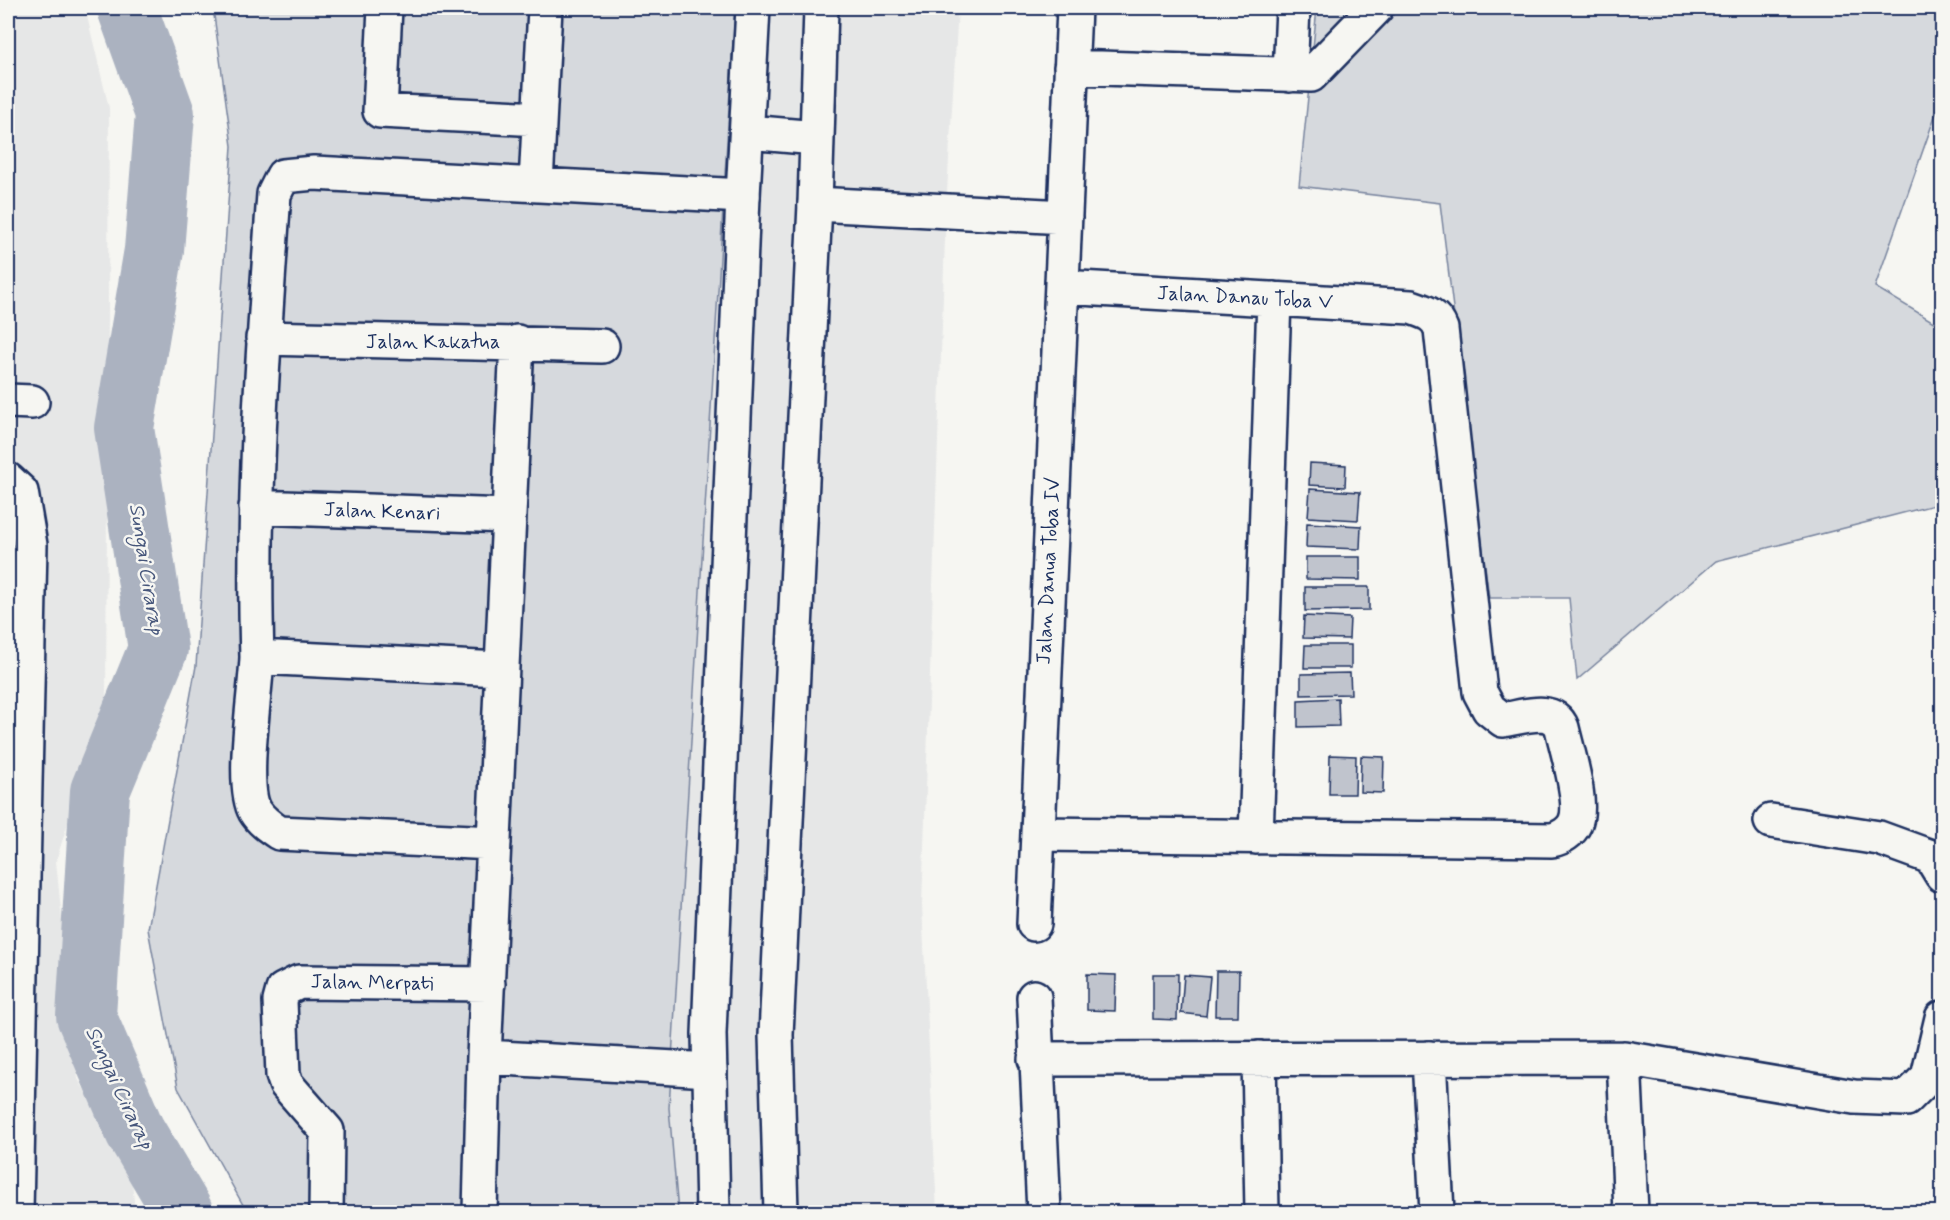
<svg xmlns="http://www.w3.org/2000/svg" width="1950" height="1220" viewBox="0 0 1950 1220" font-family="Mynerve,sans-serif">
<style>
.built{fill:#e6e7e7}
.green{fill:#d6d9dd;stroke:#78849e;stroke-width:1.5}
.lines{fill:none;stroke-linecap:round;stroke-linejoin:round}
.river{stroke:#abb2c0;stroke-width:60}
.building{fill:#c0c4cd;stroke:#1b2f5e;stroke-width:1.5}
.minor-casing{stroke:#1b2f5e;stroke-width:38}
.major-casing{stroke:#1b2f5e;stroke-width:38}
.minor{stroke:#f6f6f2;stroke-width:33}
.major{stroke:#f6f6f2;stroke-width:33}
.labels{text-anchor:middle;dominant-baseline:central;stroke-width:5;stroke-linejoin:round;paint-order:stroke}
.street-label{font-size:20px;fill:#1b2f5e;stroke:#f6f6f2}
.water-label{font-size:21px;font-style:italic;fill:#46567b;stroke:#f6f6f2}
</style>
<rect width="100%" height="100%" fill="#f6f6f2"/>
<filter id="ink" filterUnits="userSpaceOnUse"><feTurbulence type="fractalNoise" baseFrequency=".0167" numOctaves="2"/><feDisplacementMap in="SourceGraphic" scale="12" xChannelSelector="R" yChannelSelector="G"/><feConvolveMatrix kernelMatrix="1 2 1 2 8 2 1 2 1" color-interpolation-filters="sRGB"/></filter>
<g filter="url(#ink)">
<path class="built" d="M8,8H85L109,108L106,701L56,861L78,1079L131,1170L135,1212H8Z
M735,8H958L946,209L922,905L937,1212H678L669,1108Z"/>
<path class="green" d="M213,8H735L669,1108L678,1212H247L178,1088L148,929L196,666L232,146Z
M1317,8H1734L1751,11L1752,8H1942V96L1875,287L1942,327V503L1716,561L1577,680L1569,598H1489L1440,203L1299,186Z"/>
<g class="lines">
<path class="river" d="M127,8L165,114L154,250L124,428L158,649L100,791L86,1016L135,1131L183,1212"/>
</g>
<path class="building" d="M1310,463L1346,465L1345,487L1309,485Z
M1310,489L1360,492L1358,520L1308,517Z
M1307,523L1361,526L1360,549L1306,547Z
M1306,557H1360V580L1306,579Z
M1305,587H1369V610L1305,611Z
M1304,616L1350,618L1349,639L1303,638Z
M1305,645H1351V668H1304Z
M1350,673L1351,694L1301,695V674Z
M1338,698L1339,726L1298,727V700Z
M1330,755L1356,756L1355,794H1329Z
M1361,756L1384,757L1383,793L1360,792Z
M1216,971H1239L1238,1016H1215Z
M1087,974L1116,975L1115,1011L1087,1010Z
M1153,974H1178L1177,1020L1153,1019Z
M1184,975L1210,977L1206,1016L1181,1013Z"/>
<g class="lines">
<g class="minor-casing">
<path id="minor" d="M385,8L380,111L539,119
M1071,67L1311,75L1376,8
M1290,75L1293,8
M536,184L545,8
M815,204L1065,217
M263,338L602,346
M517,342L484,1057L710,1070
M8,401L32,402
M8,480L21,492L30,545L16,1212
M256,507L508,516
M257,657C252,502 263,349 274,194L283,176L314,173L743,196
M1771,821L1879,838L1931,857L1942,875
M1038,834L1552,840C1561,838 1571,832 1575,823C1584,804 1567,750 1562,728C1553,705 1523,717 1503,720L1489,709L1480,692L1441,329C1436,315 1426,312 1411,307L1062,287
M1256,837L1274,299
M494,843L279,833C270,827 261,821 255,811C240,785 256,691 257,657L500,669
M1034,924L1074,8
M1034,997L1044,1212
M1259,1058L1262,1212
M1429,1058L1437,1212
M1624,1058L1631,1212
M1035,1059L1624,1058L1854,1097L1906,1099L1928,1077L1942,1018
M326,1212L327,1131L286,1084L283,1075L280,1001L283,990L299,982L488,984
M480,1212L484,1057"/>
</g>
<g class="major-casing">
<path id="major" d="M748,132L816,138
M713,1212L709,1034L743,196L753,8
M781,1212L776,1035L815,204L821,8"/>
</g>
<use href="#minor" class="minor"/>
<use href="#major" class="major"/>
</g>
</g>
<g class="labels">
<g class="street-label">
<text transform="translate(1245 298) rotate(3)">Jalan Danau Toba V</text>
<text x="433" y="342">Jalan Kakatua</text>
<text transform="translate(382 512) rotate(2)">Jalan Kenari</text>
<text transform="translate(1049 571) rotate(-87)">Jalan Danua Toba IV</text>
<text transform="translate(372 983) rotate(1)">Jalan Merpati</text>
</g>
<g class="water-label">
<text transform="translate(146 569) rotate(81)">Sungai Cirarap</text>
<text transform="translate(119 1088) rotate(65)">Sungai Cirarap</text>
</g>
</g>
<rect width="1950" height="1220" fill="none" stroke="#f6f6f2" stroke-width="30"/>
<rect x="15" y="15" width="1920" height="1190" fill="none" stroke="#1b2f5e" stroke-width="2" filter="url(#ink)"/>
</svg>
